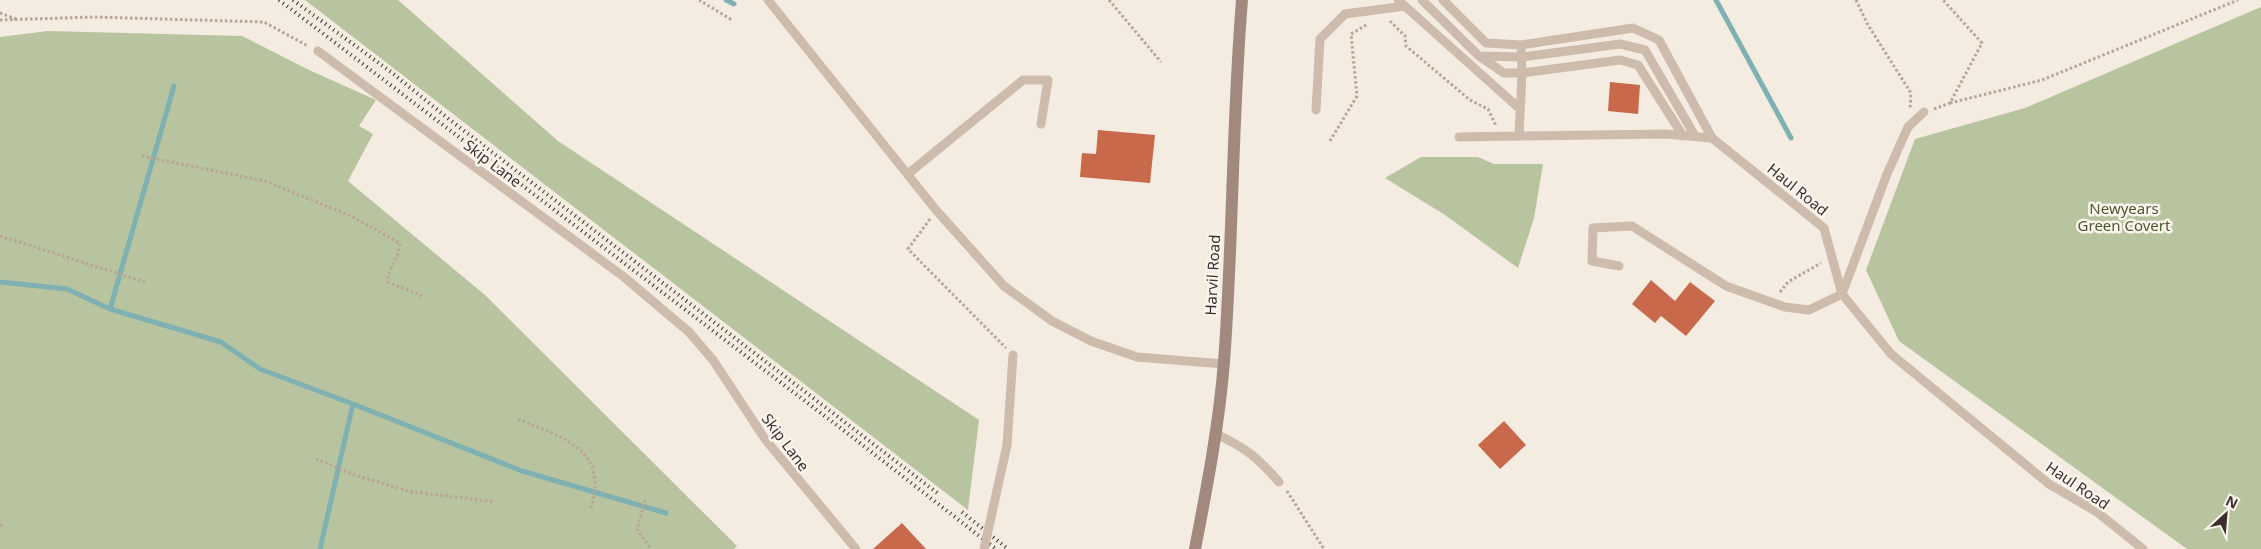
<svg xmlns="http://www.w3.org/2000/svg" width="2261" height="549" viewBox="0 0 2261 549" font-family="'Noto Sans',sans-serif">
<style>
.green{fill:#b8c4a0}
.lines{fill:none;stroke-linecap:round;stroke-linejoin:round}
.stream{stroke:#7fb0b2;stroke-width:5}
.building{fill:#c8694b}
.path{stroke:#b9a596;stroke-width:3;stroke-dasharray:2.5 2.5;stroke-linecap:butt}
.lane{stroke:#cdbbac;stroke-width:9}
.secondary{stroke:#a18a7d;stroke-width:12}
.rail{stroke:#3b302b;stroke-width:4;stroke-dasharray:1 4;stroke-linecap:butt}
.lane-bridge{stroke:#cdbbac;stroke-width:9}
.labels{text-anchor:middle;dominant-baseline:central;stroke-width:5;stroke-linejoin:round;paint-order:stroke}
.street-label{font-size:15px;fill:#3b302b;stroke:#fbf5ee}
.park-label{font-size:15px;fill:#4a5a2e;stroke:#fbf5ee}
</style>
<rect width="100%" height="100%" fill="#f4ebe1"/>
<path class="green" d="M305,0H398L558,141L979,420L968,510Z
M2261,7V549H2187L1899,341L1866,270L1915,139L2025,108Z
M48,31L242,36L307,69L376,100L359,126L373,134L348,181L485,295L737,546L734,549H0V37Z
M1421,157H1478L1494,164H1543L1534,218L1518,268L1445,215L1385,178Z"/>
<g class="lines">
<path class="stream" d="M726,0L734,4
M1716,0L1791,138
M0,282L67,289L110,309L221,342L260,369L353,404L320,549
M110,309L174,86
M353,404L522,471L666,513"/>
</g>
<path class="building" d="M1610,82L1640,85L1638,114L1608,111Z
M1098,130L1155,135L1150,183L1080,177L1082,153L1096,154Z
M1651,280L1675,301L1690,282L1715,301L1686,336L1661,316L1655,323L1632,304Z
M1504,421L1526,445L1500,469L1478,445Z
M902,523L926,549H873Z"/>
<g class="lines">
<path class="path" d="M699,0L732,20
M1109,0L1161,62
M1856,0L1868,25L1911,93L1910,109
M0,13L16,19
M0,20L94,17L264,22L308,46
M1390,21L1405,36L1406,46L1470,100L1488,109L1496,126
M1950,103L2042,80L2238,0
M1934,109L1950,103L1982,43L1943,0
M1330,141L1357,96L1351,34L1368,24
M142,156L265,181L351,216L400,243C400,258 387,268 388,282L422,296
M930,219L908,249L1006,348
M0,236L145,282
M1780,292L1788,282L1821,263
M518,419C562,438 609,448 591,508
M316,459L358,476L407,491L495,502
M1287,491L1324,549
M645,500L637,529L651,549
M0,525L5,527"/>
<path class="lane" d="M768,0L936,210L1004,286L1052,321L1091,341L1137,357L1224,364
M1398,0L1520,109
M1422,0L1479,56L1522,57L1620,44L1645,50L1695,136
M1443,0L1486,43L1521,45L1633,28L1659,40L1712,138
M1521,45L1522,73L1519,136L1665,134L1712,138L1824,228L1842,294L1891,354L2049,484L2097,512L2143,549
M318,51L624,277L689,332L713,360L765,439L856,549
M1479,56L1504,73H1522L1620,60L1638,65L1683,136
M1316,110L1320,39L1345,14L1405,6
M1459,137L1519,136
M909,173L1023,80H1048L1041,124
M1619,266L1592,261L1593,228L1632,226L1726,286L1785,307L1809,310L1842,294L1887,174L1908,127L1924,112
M1216,434C1246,448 1257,457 1279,482
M1007,445L1013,355"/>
<path class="secondary" d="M1195,549C1207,487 1219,425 1224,362C1233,242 1232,121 1242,0"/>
<path class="rail" d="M279,0L847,433L996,549
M293,0L391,72L450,120L940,495
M962,512L1008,549"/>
<path class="lane-bridge" d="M984,549L1007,445"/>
</g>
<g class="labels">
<g class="street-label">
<text transform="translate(493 163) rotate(37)">Skip Lane</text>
<text transform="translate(1798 189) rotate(39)">Haul Road</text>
<text transform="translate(1212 275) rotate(-87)">Harvil Road</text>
<text transform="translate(786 442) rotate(53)">Skip Lane</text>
<text transform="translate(2078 485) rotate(34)">Haul Road</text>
</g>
<g class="park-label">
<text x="2124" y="208">Newyears<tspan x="2124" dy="17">Green Covert</tspan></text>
</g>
</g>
<g transform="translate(2226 514) rotate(26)" stroke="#fbf5ee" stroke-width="4" paint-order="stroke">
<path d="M0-4L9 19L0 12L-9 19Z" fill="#3b302b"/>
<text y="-8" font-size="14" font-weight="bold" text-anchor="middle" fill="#3b302b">N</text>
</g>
</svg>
